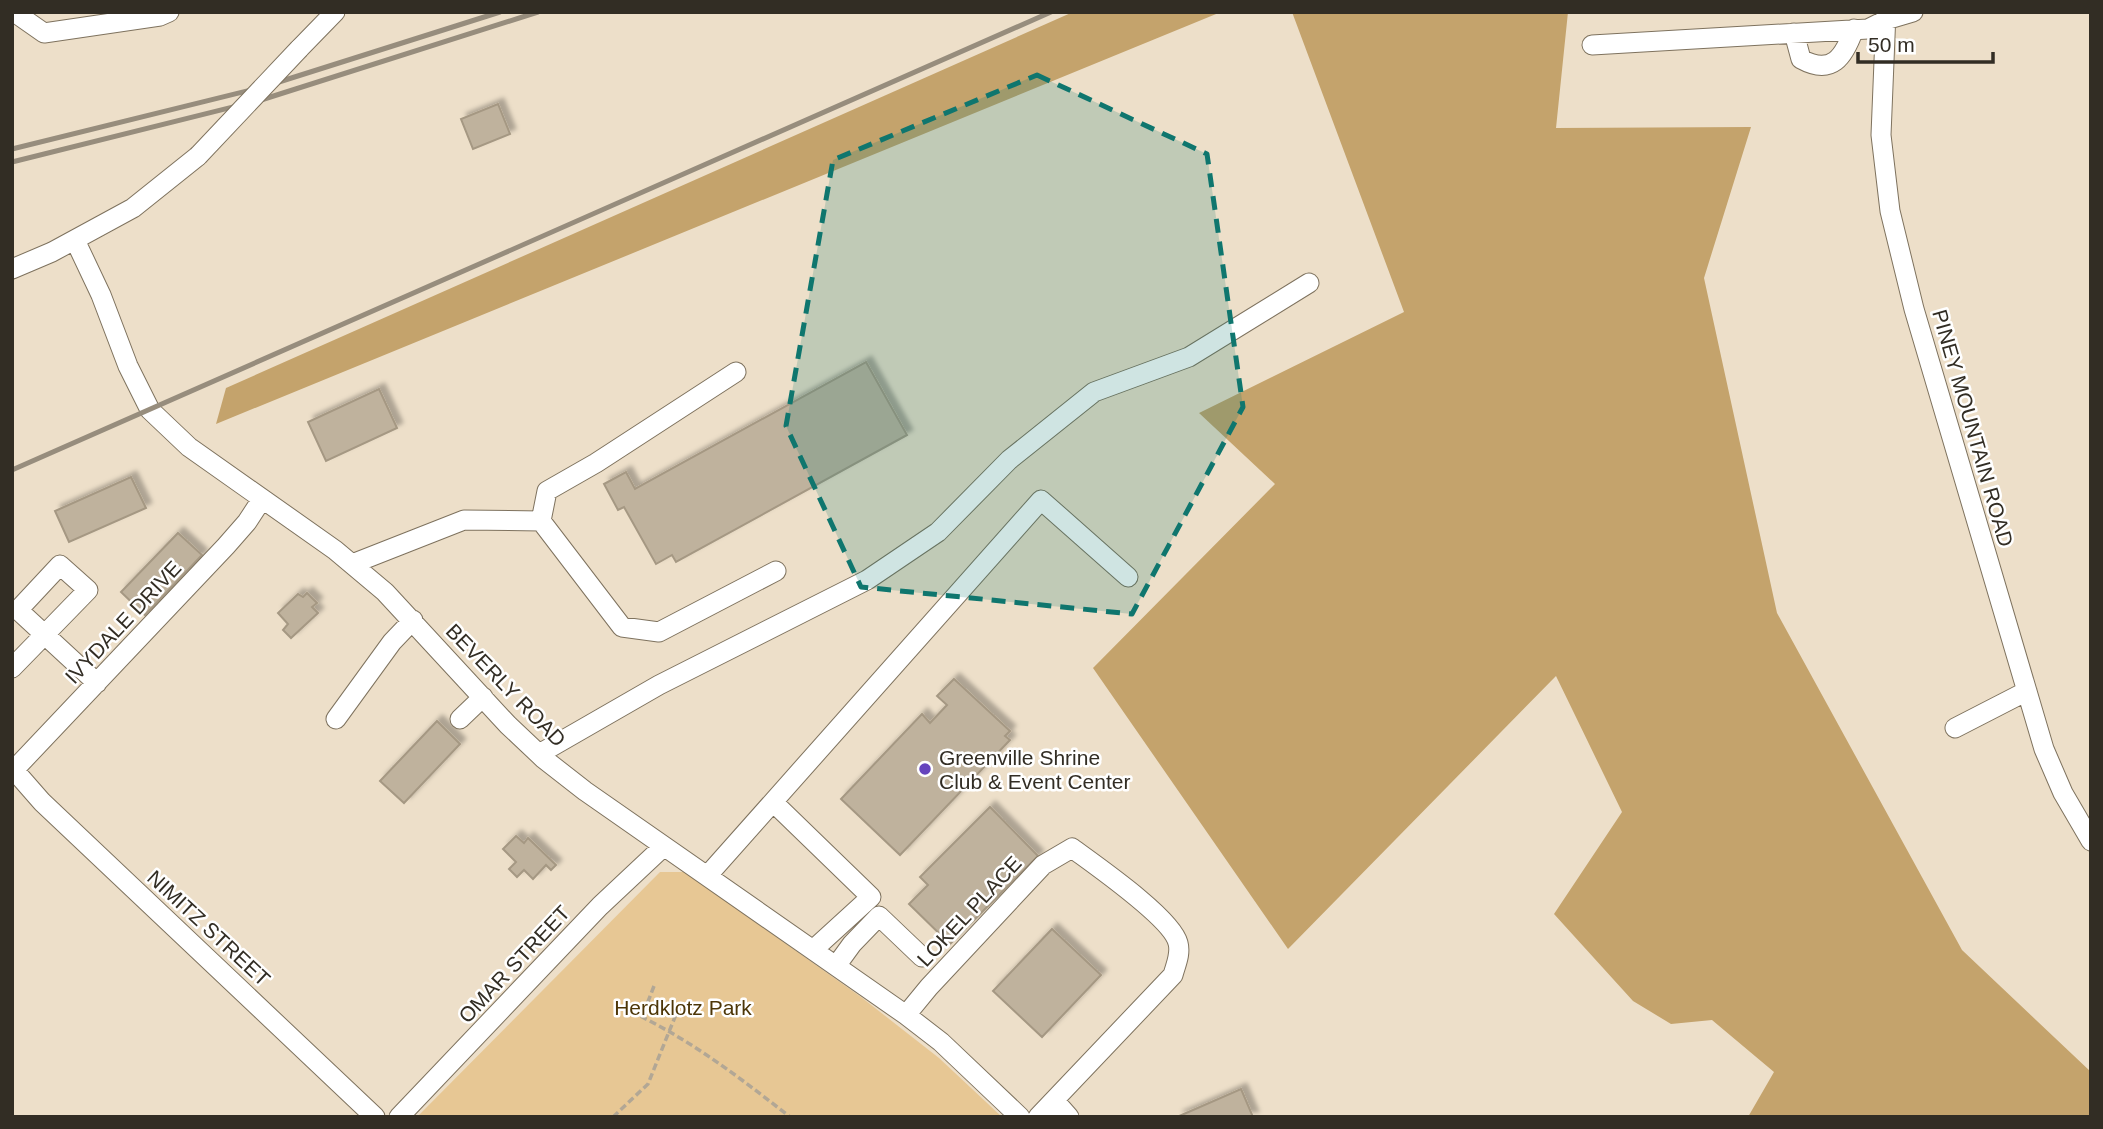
<svg xmlns="http://www.w3.org/2000/svg" width="2103" height="1129" viewBox="0 0 2103 1129" font-family="Arial,sans-serif">
<style>
.green{fill:#e7c794}
.forest{fill:#c4a36c}
.building{fill:#bfb29d;stroke:#a59883;stroke-width:2;filter:url(#shadow)}
.lines{fill:none;stroke-linecap:round;stroke-linejoin:round}
.minor-casing{stroke:#7e725e;stroke-width:21}
.path{stroke:#b2a795;stroke-width:3.5;stroke-dasharray:7 3.5;stroke-linecap:butt}
.minor{stroke:#fff;stroke-width:19}
.rail{stroke:#978d7d;stroke-width:5}
.minor-bridge-casing{stroke:#7e725e;stroke-width:21;stroke-linecap:butt}
.minor-bridge{stroke:#fff;stroke-width:19}
.marked{fill:#0f766e;fill-opacity:0.2;stroke:#0f766e;stroke-width:5;stroke-dasharray:14 9;stroke-linejoin:round}
.poi-dot{fill:#6544bd;stroke:#fff;stroke-width:2.5}
.labels{text-anchor:middle;dominant-baseline:central;stroke-width:5;stroke-linejoin:round;paint-order:stroke}
.street-label{font-size:21px;fill:#322d24;stroke:#fff}
.poi-label{font-size:21px;fill:#322d24;stroke:#fff;text-anchor:start}
.park-label{font-size:21px;fill:#4d3607;stroke:#fff}
</style>
<defs>
<filter id="shadow"><feDropShadow dx="5.5" dy="-5.5" stdDeviation="2" flood-color="#0004"/></filter>
</defs>
<rect width="100%" height="100%" fill="#eddfc9"/>
<path class="green" d="M660,872H685L861,997L939,1058L1002,1117H417Z"/>
<path class="forest" d="M1073,12H1221L216,424L226,388Z
M1292,12H1568L1556,128L1751,127L1704,278L1777,613L1962,950L2091,1072V1117H1748L1774,1072L1712,1020L1671,1024L1633,1001L1554,914L1622,812L1556,676L1288,949L1093,668L1275,484L1199,413L1404,312Z"/>
<path class="building" d="M498,104L510,134L473,149L461,119Z
M866,362L907,435L676,562L672,555L656,564L624,507L618,510L604,484L626,472L635,489Z
M379,389L397,428L326,461L308,422Z
M131,477L146,508L69,542L55,511Z
M178,533L202,555L145,615L121,592Z
M307,593L317,603L312,607L318,613L291,638L283,630L288,624L278,613L298,594L303,597Z
M954,679L1010,731L1005,736L1010,740L900,855L841,799L922,714L930,723L947,705L937,696Z
M437,721L460,744L404,803L380,781Z
M990,807L1038,856L950,944L909,904L928,885L920,877Z
M516,836L524,843L528,838L556,865L551,870L546,865L533,879L524,870L517,877L509,869L516,862L503,849Z
M1052,929L1101,975L1042,1037L993,991Z
M1241,1089L1253,1117H1177Z"/>
<g class="lines">
<g class="minor-casing">
<path id="minor" d="M14,12L44,33L160,16L169,12
M1886,12L1881,135L1890,211L1914,309L2044,749L2063,793L2091,841
M1794,33L1801,59C1832,76 1844,57 1854,29
M1592,45L1868,29L1886,20L1913,12
M299,49L335,12
M75,240L101,295L128,366L150,410L189,447L335,550L385,592L508,725L544,759L585,791L906,1015L941,1042L1020,1117
M12,269L52,252L133,208L198,156
M541,521L547,491L596,463L736,372
M352,564L464,520L541,521L622,627L659,632L776,571
M12,668L88,590L60,565L18,610L97,683
M336,719L392,642L413,620
M460,719L483,697
M1955,728L2027,691
M539,754L659,685L867,580L938,532L1009,460L1094,392L1189,357L1309,283
M14,770L42,802L375,1117
M12,772L226,546L247,522L262,499
M773,802L871,897L814,949
M708,875L1041,500L1128,577
M836,966L852,944L879,916L922,957
M906,1015L929,987L1043,865L1072,848C1095,865 1172,918 1178,943C1181,954 1176,964 1173,975L1038,1117
M1054,1100L1069,1117
M399,1117L600,906L664,846"/>
</g>
<path class="path" d="M654,986L642,1017C696,1044 743,1080 790,1117
M613,1117L648,1084L679,1007"/>
<use href="#minor" class="minor"/>
<path class="rail" d="M12,149L263,87L500,12
M12,162L261,100L538,12
M12,470L1051,12"/>
<g class="minor-bridge-casing">
<path id="minor-bridge" d="M198,156L299,49"/>
</g>
<use href="#minor-bridge" class="minor-bridge"/>
</g>
<path class="marked" d="M1037,75L1207,154L1243,407L1132,614L861,587L786,426L833,160Z"/>
<circle class="poi-dot" cx="925" cy="769" r="7"/>
<g class="labels">
<g class="street-label">
<text transform="translate(1973 428) rotate(74)">PINEY MOUNTAIN ROAD</text>
<text transform="translate(123 622) rotate(-47)">IVYDALE DRIVE</text>
<text transform="translate(506 685) rotate(46)">BEVERLY ROAD</text>
<text transform="translate(969 911) rotate(-47)">LOKEL PLACE</text>
<text transform="translate(209 928) rotate(43)">NIMITZ STREET</text>
<text transform="translate(514 964) rotate(-47)">OMAR STREET</text>
</g>
<g class="poi-label">
<text x="939" y="757">Greenville Shrine<tspan x="939" dy="24">Club &amp; Event Center</tspan></text>
</g>
<g class="park-label">
<text x="683" y="1007">Herdklotz Park</text>
</g>
</g>
<rect width="2103" height="1129" fill="none" stroke="#322d24" stroke-width="28"/>
<path d="M1858 52v10h135v-10" fill="none" stroke="#322d24" stroke-width="3.5"/>
<text x="1868" y="52" font-size="21" fill="#322d24" stroke="#ffffff" stroke-width="5" paint-order="stroke">50 m</text>
</svg>
